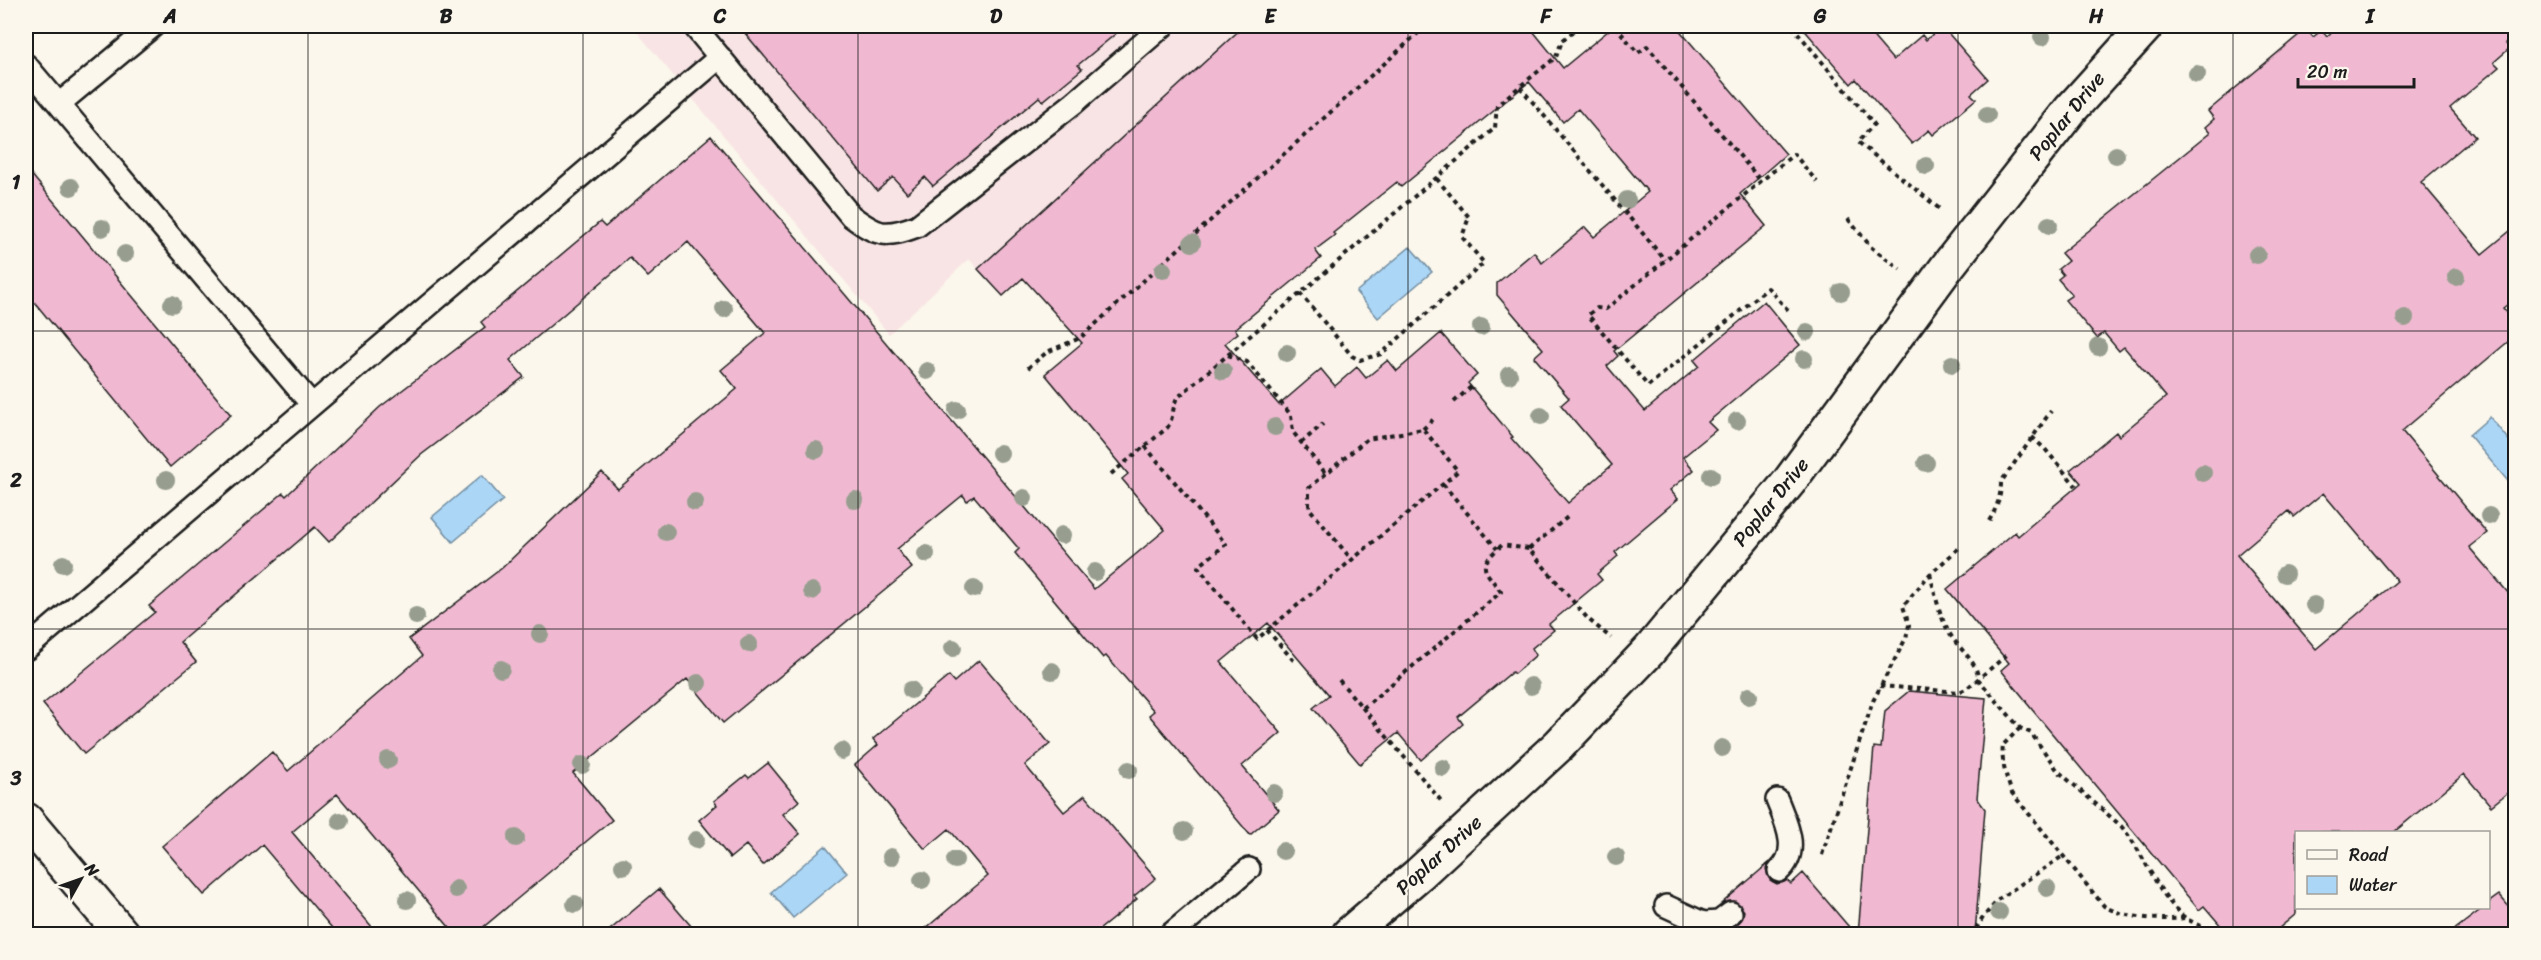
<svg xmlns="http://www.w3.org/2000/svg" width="2541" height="960" viewBox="0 0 2541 960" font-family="Sriracha,sans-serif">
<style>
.built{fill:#f8e4e4}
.water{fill:#abd6f6;stroke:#728c9f;stroke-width:1.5}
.building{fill:#f0b9d1;stroke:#1c1c1c;stroke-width:1.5;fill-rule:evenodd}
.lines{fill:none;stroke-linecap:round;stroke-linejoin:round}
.service-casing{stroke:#1c1c1c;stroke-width:26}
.tertiary-casing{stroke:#1c1c1c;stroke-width:38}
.secondary-casing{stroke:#1c1c1c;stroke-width:38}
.path{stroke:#1c1c1c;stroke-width:4;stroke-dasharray:4.5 4.5;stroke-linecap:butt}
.service{stroke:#fbf7ec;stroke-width:21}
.tertiary{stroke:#fbf7ec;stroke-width:33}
.secondary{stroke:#fbf7ec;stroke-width:33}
.tree{fill:#979e8f}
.grid{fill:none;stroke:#1c1c1c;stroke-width:1.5;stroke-opacity:0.55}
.labels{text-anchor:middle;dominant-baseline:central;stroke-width:4.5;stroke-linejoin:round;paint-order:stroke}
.street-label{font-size:20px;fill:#1c1c1c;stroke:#fbf7ec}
.neatline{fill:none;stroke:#1c1c1c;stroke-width:2}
.grid-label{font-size:20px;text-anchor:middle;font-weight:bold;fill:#1c1c1c}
</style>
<rect width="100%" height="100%" fill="#fbf7ec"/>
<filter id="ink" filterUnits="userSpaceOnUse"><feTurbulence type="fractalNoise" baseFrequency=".0167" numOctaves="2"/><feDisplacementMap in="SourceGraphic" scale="12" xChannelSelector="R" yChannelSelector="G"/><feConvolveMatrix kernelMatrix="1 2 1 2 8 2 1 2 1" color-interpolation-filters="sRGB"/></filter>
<g filter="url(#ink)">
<path class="built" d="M632,26H1244L978,269L969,259L889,334Z"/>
<path class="water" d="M1410,247L1432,272L1378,318L1356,292Z
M2490,417L2515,448V483L2512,486L2469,435Z
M482,475L503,500L453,542L432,517Z
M825,846L847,873L793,918L771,892Z"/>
<path class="building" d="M739,26H1125L1078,65L1082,69L1043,101L1039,97L933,186L925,177L907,193L893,177L877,191Z
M1244,26H1529L1563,68L1614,26H1676L1786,154L1740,194L1766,226L1614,351L1618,356L1607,366L1645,411L1699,366L1694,360L1764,301L1800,345L1708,422L1716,430L1683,457L1694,470L1670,490L1678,499L1615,552L1618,556L1597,574L1602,580L1549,624L1554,630L1532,648L1536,655L1514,674L1512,672L1458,717L1463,724L1421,760L1398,733L1360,764L1313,708L1329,695L1268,623L1221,662L1281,733L1242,766L1279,810L1250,835L1149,715L1154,711L1106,656L1103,658L1015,553L1019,549L974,496L967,501L963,495L897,549L912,568L723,723L687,679L573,773L612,820L475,934H455L337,794L292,832L378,934H337L262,845L204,895L162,846L272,752L288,771L422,656L409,639L502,568L602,472L618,489L737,389L721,370L765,333L688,242L648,277L630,258L510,360L524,377L421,455L329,542L315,527L180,642L196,662L84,754L43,704L155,612L149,606L283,493L286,496L380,407L485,327L481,322L600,222L605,227L711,136L1094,589L1165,530L1122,479L1128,474L1045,374L1082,343L1023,278L1003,296L978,269ZM1529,82L1563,122L1578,109L1648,192L1594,237L1585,227L1542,263L1534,252L1497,283V295L1543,349L1534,357L1569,398L1561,405L1612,465L1568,503L1511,438L1513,437L1468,383L1477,375L1441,333L1397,371L1388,360L1366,378L1357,367L1335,386L1321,369L1279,405L1225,343L1238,333L1235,329L1321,258L1315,250L1335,235L1333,233L1397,182L1401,187Z
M1801,26H1864L1893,60L1922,35L1926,40L1942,26L1988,79L1971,94L1976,99L1933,135L1929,130L1912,144L1856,79L1851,84Z
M2339,26H2516V34L2505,43L2510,48L2494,62L2499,67L2450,108L2475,137L2421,182L2482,254L2516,226V298L2503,308L2516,323V335L2402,431L2487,533L2469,547L2516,602V786L2491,806L2464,774L2394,832H2296V914L2272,934H2228L2204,906L2199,910L2025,701L2027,702L2001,670L2009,663L1947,589L2015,532L2018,536L2081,483L2070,470L2116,432L2119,436L2166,397L2124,347L2119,351L2104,333L2097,338L2065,300L2072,295L2058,279L2063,275L2058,269L2068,261L2061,253L2210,133L2205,127L2214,119L2208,111L2306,29L2313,37L2322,30L2327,36ZM2323,493L2397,581L2316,649L2237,555L2289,511L2294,517Z
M26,168L231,415L170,467L26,292Z
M979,660L1050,744L1025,765L1064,812L1085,795L1156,878L1134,896L1137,899L1094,934H919L988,876L949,829L925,849L855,765L878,745L873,739L949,676L954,682Z
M1909,691L1986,698L1977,798L1985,809L1975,934H1858L1874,747L1881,748L1885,711Z
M768,763L799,801L783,814L800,834L763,865L746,845L730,858L699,820L717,805L714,801L746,775L749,778Z
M1770,862L1766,869L1770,880L1777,884L1787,880L1791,884L1803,873L1855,934H1733L1734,927L1742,919L1744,911L1735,901L1722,903Z
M659,889L698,934H605Z
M2499,895L2516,915V934H2449L2483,908H2488V903Z"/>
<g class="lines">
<g class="service-casing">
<path id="service" d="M694,26L851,216C878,236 885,238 917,226L1074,103L1163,26
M26,65L312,405
M59,104L153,26
M26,649L720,57
M1777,800C1786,823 1801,851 1779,871
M1666,906L1703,923L1719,922L1731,913
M1171,934L1249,869"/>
</g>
<g class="tertiary-casing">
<path id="tertiary" d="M26,820L122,934"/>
</g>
<g class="secondary-casing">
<path id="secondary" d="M1349,934L1419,874L1559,745L1649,651L1789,482L1947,267L2071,109L2146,26"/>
</g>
<path class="path" d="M1615,26L1638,53L1647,46L1761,181
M1792,26L1874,124L1858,142L1942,211
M1520,87L1665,260
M1848,219L1872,248L1900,269
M1300,293L1352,356L1360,360L1381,354L1484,263L1462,237L1469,217L1436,178
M1788,310L1768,288L1648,386L1588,315L1597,308L1606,309L1794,154L1817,182
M1228,355L1247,362L1291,415L1293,432L1326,474
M1028,368L1047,352L1080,338L1426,26
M1454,402L1471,387
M1423,429L1436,417
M2032,437L2045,449L2076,486
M1301,443L1323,424
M1145,446L1226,544L1198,567L1257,639L1443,484L1458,471L1423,429L1367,439L1309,488V508L1352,560
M1111,474L1167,428C1174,419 1172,407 1177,398L1495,128L1497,105L1556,57L1562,41L1580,26
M1443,484L1497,549
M1989,521C1997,507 2001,497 2001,482L2051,411
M1529,549L1570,515
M1930,574C1936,596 1940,622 1954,640C1963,652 1978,664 1978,679L2020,728L2031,733L2058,771L2121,826C2145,854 2155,891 2183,916C2191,923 2205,926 2215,934
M1267,630L1295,662
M1339,680L1443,803
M1880,686L1959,692L1966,689L2008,654
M1363,708L1501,592C1483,567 1476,568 1502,545L1529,549L1588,619L1611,638
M2020,728L2003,745C2001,762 2006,777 2012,793L2104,906C2123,918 2163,921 2184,918
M1822,855L1873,701L1906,638L1909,625L1903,606L1930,574L1959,548
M1976,929L1984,916L2000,898L2063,856"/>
<use href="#service" class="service"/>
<use href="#tertiary" class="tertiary"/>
<use href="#secondary" class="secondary"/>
</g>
<g class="tree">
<circle cx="2042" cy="37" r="9"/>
<circle cx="2197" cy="74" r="9"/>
<circle cx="1987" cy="115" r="9"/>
<circle cx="2116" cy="155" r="9"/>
<circle cx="1926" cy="166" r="9"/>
<circle cx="71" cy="187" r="9"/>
<circle cx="1627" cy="200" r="9"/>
<circle cx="2049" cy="225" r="9"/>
<circle cx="102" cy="228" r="9"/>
<circle cx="1192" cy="243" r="9"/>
<circle cx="125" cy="254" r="9"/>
<circle cx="2257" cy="255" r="9"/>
<circle cx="1163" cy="270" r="9"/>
<circle cx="2456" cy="277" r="9"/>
<circle cx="1841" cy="292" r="9"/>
<circle cx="172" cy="304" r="9"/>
<circle cx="724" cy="309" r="9"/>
<circle cx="2405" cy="318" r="9"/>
<circle cx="1481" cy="327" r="9"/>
<circle cx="1807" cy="332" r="9"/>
<circle cx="2098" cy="347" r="9"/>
<circle cx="1287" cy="353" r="9"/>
<circle cx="1804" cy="359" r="9"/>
<circle cx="1952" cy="364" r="9"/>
<circle cx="927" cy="371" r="9"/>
<circle cx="1223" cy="371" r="9"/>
<circle cx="1509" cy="375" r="9"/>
<circle cx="957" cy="410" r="9"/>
<circle cx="1541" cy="416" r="9"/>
<circle cx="1737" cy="421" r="9"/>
<circle cx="1275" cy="427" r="9"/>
<circle cx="816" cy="450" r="9"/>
<circle cx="1000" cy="453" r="9"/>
<circle cx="1926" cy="463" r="9"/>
<circle cx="2203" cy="473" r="9"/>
<circle cx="1711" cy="476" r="9"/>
<circle cx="166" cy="480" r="9"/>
<circle cx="1024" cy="498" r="9"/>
<circle cx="855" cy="500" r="9"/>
<circle cx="695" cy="502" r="9"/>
<circle cx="2489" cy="516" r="9"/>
<circle cx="666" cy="532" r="9"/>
<circle cx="1062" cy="535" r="9"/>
<circle cx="926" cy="554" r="9"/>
<circle cx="63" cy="564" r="9"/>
<circle cx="1095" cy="572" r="9"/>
<circle cx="2285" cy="574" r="9"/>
<circle cx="974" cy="589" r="9"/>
<circle cx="812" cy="591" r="9"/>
<circle cx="2314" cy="605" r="9"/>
<circle cx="416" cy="616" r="9"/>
<circle cx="540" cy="634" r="9"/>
<circle cx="749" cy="644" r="9"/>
<circle cx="953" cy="648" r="9"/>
<circle cx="501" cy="669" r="9"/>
<circle cx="1052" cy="671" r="9"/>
<circle cx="698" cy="683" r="9"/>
<circle cx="1531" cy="686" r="9"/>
<circle cx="911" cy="690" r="9"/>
<circle cx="1749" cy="696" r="9"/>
<circle cx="1722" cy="748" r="9"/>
<circle cx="842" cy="751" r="9"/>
<circle cx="388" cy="760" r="9"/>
<circle cx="582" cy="765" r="9"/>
<circle cx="1443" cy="768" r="9"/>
<circle cx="1129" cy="770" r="9"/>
<circle cx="1274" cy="793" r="9"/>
<circle cx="340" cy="821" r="9"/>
<circle cx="1184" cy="831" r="9"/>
<circle cx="516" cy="838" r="9"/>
<circle cx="696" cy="840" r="9"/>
<circle cx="1283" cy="851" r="9"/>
<circle cx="891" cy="857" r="9"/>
<circle cx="1616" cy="857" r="9"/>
<circle cx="955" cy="860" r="9"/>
<circle cx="623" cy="866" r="9"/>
<circle cx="922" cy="880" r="9"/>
<circle cx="2047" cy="888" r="9"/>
<circle cx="456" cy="889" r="9"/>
<circle cx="407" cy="900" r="9"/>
<circle cx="575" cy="904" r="9"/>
<circle cx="1999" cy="912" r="9"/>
</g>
</g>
<path class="grid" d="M308,26V934M583,26V934M858,26V934M1133,26V934M1408,26V934M1683,26V934M1958,26V934M2233,26V934M26,331H2516M26,629H2516"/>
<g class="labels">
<g class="street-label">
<text transform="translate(2067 116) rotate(-51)">Poplar Drive</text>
<text transform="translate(1771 502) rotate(-51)">Poplar Drive</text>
<text transform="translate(1439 855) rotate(-42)">Poplar Drive</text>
</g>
</g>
<rect width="2541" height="960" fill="none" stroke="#fbf7ec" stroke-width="66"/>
<rect x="2295" y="831" width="195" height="78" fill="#fbf7ec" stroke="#a29f99" stroke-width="1.5"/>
<rect x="2307" y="850" width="30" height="9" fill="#fbf7ec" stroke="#a29f99" stroke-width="1.5"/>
<text x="2349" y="861" font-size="18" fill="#1c1c1c">Road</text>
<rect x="2307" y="876" width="30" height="18" fill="#abd6f6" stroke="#a29f99" stroke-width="1.5"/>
<text x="2349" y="891" font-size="18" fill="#1c1c1c">Water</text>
<g transform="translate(81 879) rotate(50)" stroke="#fbf7ec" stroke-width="4.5" paint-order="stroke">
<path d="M0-4.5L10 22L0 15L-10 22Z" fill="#1c1c1c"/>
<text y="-9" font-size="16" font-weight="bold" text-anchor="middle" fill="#1c1c1c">N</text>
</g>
<path d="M2298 78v9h116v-9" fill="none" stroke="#1c1c1c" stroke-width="3"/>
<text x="2307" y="78" font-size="18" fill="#1c1c1c" stroke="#fbf7ec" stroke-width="4.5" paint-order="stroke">20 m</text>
<rect x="33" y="33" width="2475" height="894" class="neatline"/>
<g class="grid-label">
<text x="170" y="23">A</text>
<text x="446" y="23">B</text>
<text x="720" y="23">C</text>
<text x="996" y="23">D</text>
<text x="1270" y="23">E</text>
<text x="1546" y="23">F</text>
<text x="1820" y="23">G</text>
<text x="2096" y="23">H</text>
<text x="2370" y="23">I</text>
<text x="16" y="189">1</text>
<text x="16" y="487">2</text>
<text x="16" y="785">3</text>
</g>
</svg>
